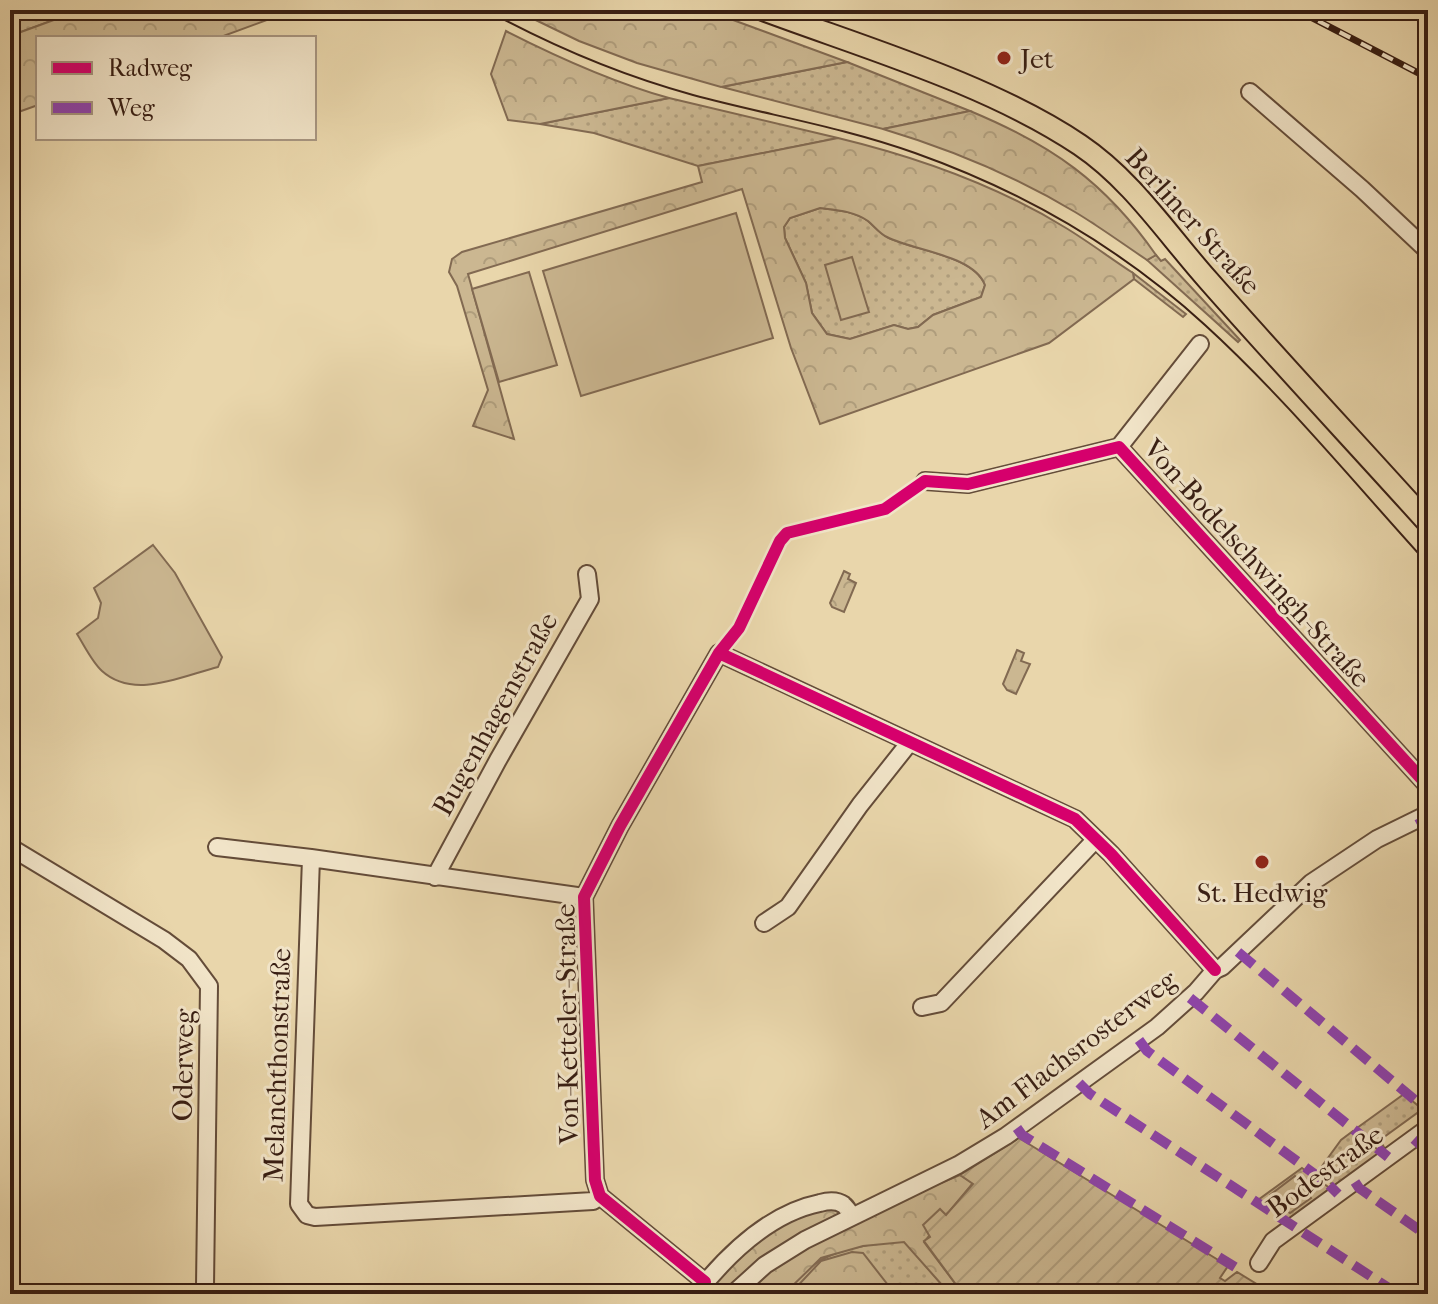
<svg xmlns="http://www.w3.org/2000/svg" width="1438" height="1304" viewBox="0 0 1438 1304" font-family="'IM FELL French Canon',serif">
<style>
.grass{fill:url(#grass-dots);stroke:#826a52;stroke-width:2}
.forest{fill:url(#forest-crowns);stroke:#826a52;stroke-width:2;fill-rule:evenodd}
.garden{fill:url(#garden-furrows);stroke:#826a52;stroke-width:2}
.pitch{fill:#cbb791;stroke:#826a52;stroke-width:2}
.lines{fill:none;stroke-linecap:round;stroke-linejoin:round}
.minor-casing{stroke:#644c39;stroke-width:20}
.major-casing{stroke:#381e13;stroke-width:24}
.minor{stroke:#f1e4c8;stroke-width:16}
.major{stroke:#e9d6ab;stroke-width:20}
.tram{stroke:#381e13;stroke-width:2}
.rail-casing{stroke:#381e13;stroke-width:7}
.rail{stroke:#f1e4c8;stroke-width:4;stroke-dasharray:12;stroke-linecap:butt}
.quiet{stroke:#8e44ad;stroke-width:10;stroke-dasharray:20 10;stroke-linecap:butt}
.cycleway-casing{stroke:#f1e4c8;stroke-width:17}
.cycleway{stroke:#d6006c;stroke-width:12}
.poi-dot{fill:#8f2418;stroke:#f1e4c8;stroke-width:3}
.labels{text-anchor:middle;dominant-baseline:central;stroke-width:6;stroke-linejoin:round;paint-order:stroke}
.poi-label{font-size:28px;fill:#381e13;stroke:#f1e4c8;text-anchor:start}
.street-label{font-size:28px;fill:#381e13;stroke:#f1e4c8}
</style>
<defs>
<pattern id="grass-dots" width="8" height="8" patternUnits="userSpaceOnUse" patternTransform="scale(2)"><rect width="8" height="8" fill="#cbb791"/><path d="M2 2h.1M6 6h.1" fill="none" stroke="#af9d7c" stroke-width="1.8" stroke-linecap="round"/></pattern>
<pattern id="forest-crowns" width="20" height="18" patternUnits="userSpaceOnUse" patternTransform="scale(2)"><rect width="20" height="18" fill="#cbb791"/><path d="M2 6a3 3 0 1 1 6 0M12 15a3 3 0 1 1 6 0" fill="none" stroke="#af9d7c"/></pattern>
<pattern id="garden-furrows" width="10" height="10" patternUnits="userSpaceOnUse" patternTransform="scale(2)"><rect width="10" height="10" fill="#cbb791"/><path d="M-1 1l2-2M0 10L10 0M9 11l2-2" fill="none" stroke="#af9d7c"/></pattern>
</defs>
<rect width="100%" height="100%" fill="#e9d6ab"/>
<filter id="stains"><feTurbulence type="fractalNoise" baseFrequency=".0025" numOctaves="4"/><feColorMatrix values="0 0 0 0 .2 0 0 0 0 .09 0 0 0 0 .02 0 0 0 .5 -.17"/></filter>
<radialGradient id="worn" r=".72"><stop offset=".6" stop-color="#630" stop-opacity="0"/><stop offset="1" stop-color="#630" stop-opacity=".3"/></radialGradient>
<path class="grass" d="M10,10H81L10,36Z
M847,62L970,111L883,129L722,87Z
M669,98L838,138L698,166L594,133L540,124Z
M820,208C836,210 854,211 868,221C874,226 880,233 887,237C915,251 973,255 985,285L981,297L933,315L918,327L908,329L894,325L850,339L827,334L812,313L806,283L785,238L784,227L790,218Z
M1156,255L1161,261L1165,259L1240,340L1238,342L1147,260Z
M1133,273L1186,314L1183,317L1134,279Z
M1404,1094L1428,1114V1118L1426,1119L1420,1111L1380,1140L1385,1149L1357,1128Z
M1353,1131L1381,1152L1335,1186L1317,1173L1341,1140Z
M1302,1168L1331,1189L1288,1220L1258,1200Z
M887,1242H905L950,1294H784C811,1256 843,1248 887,1242Z"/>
<path class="forest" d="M81,10H294L218,38H38V105L10,115V36Z
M515,10H706L847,62L721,87L637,63L579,41Z
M506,31C559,58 612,82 669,98L540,124L508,120L491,74Z
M970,111C1052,145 1105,182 1156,255L1147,260C1123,244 1100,227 1075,212C1015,176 950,149 883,129Z
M838,138C917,157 996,185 1066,228C1089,242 1110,258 1133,273L1134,279L1049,343L820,424L791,348L742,189L468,274L514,439L473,426L488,390L457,286L449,272L452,259L462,252L702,182L698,166ZM820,208C836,210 854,211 868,221C874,226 880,234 887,237C914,251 974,255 985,285L981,297L933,315L918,327L908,329L894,325L850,339L827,334L812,313L806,283L785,238L784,227L790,218Z
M844,571L850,574L848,579L856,583L844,612L832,607L830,603Z
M1017,650L1024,653L1021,661L1030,664L1016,694L1007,690L1003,684Z
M960,1175L973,1183L924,1242L963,1294H950L904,1242L863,1246L821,1258L784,1294H701L775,1225L829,1206L844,1210L924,1190Z
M852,1252L863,1253L895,1294H790L821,1261Z"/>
<path class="garden" d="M1019,1138L1228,1266L1220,1278L1225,1281L1237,1272L1273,1294H963L924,1241L930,1237L923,1225L940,1209L946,1215L973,1184L960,1175Z"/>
<path class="pitch" d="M736,213L773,338L581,396L543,271Z
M852,257L869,312L841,320L825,265Z
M529,272L557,365L499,382L472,289Z
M153,545L175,573L222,657L218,667C182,676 134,700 102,671C92,662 84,645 77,634L98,618L101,603L94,588Z
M1295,1176L1311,1198L1290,1213L1272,1201L1270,1195Z"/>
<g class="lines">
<g class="minor-casing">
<path id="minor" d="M1250,92L1362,189L1428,251
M1119,447L1200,344
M925,481L968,484L1119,447L1428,786
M10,847L164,940L189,959L209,986L205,1286L207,1294
M217,847L311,858L584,897
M311,858L299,1204L307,1215L315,1217L593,1201L600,1196
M435,877L498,760L590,599L587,574
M764,923L788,907L860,805L910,742
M922,1007L941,1003L1096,839
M1259,1263L1273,1241L1428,1128
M705,1282L600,1196L595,1180L584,897L620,826L719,653L1075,819L1111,854L1215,970
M696,1294C727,1255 770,1213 820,1203C827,1201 837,1200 844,1205C845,1205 851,1215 851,1215
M733,1294L765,1265L805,1240L958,1165L1006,1136L1157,1027L1196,992L1215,970L1222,967L1311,883L1377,839L1428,814"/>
</g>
<g class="major-casing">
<path id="major" d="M763,10C865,48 989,84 1080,145C1132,180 1167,234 1208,280C1280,362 1355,442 1428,523"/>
</g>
<use href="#minor" class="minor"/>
<use href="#major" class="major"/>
<path class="tram" d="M486,10C552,46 620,75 693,95C767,115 843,127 915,153C1022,191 1121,248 1205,325C1285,398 1355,484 1428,564"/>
<g class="rail-casing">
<path id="rail" d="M1297,10L1428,78"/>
</g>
<use href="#rail" class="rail"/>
<path class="quiet" d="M1419,818L1428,835
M1238,952L1428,1111
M1190,998L1388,1157
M1139,1040L1147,1051L1328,1184L1338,1194
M1079,1083L1090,1094L1398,1294
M1017,1128L1022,1135L1235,1267
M1414,1139L1428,1152
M1355,1182L1359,1188L1428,1236"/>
<g class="cycleway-casing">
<path id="cycleway" d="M719,653L1075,819L1111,854L1215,970
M705,1282L600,1196L595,1180L584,897L620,826L719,653L739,628L780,541L787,533L885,509L925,481L968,484L1119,447L1428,786"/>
</g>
<use href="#cycleway" class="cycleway"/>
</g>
<g class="poi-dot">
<circle cx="1004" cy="58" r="8"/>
<circle cx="1262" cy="862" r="8"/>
</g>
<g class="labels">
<g class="poi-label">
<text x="1020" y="58">Jet</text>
<text x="1262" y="892" text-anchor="middle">St. Hedwig</text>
</g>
<g class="street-label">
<text transform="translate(1193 221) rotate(48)">Berliner Straße</text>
<text transform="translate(1257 563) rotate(48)">Von-Bodelschwingh-Straße</text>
<text transform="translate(495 714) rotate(-61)">Bugenhagenstraße</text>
<text transform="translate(567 1024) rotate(-91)">Von-Ketteler-Straße</text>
<text transform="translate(1076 1049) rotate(-37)">Am Flachsrosterweg</text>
<text transform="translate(183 1065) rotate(-89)">Oderweg</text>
<text transform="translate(277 1065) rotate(-88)">Melanchthonstraße</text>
<text transform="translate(1325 1171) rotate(-36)">Bodestraße</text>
</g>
</g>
<rect width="1438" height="1304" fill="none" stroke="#e9d6ab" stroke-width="40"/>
<rect x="12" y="12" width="1414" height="1280" fill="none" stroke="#381e13" stroke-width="4"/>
<rect x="20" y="20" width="1398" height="1264" fill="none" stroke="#381e13" stroke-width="2"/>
<rect x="36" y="36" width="280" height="104" fill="#f1e4c8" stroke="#a79580" stroke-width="2"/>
<rect x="52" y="62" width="40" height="12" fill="#d6006c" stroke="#a79580" stroke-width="2"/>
<text x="108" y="76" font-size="24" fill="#381e13">Radweg</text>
<rect x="52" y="102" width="40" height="12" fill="#8e44ad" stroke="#a79580" stroke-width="2"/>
<text x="108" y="116" font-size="24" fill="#381e13">Weg</text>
<rect width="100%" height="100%" filter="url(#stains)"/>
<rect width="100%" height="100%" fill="url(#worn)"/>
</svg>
